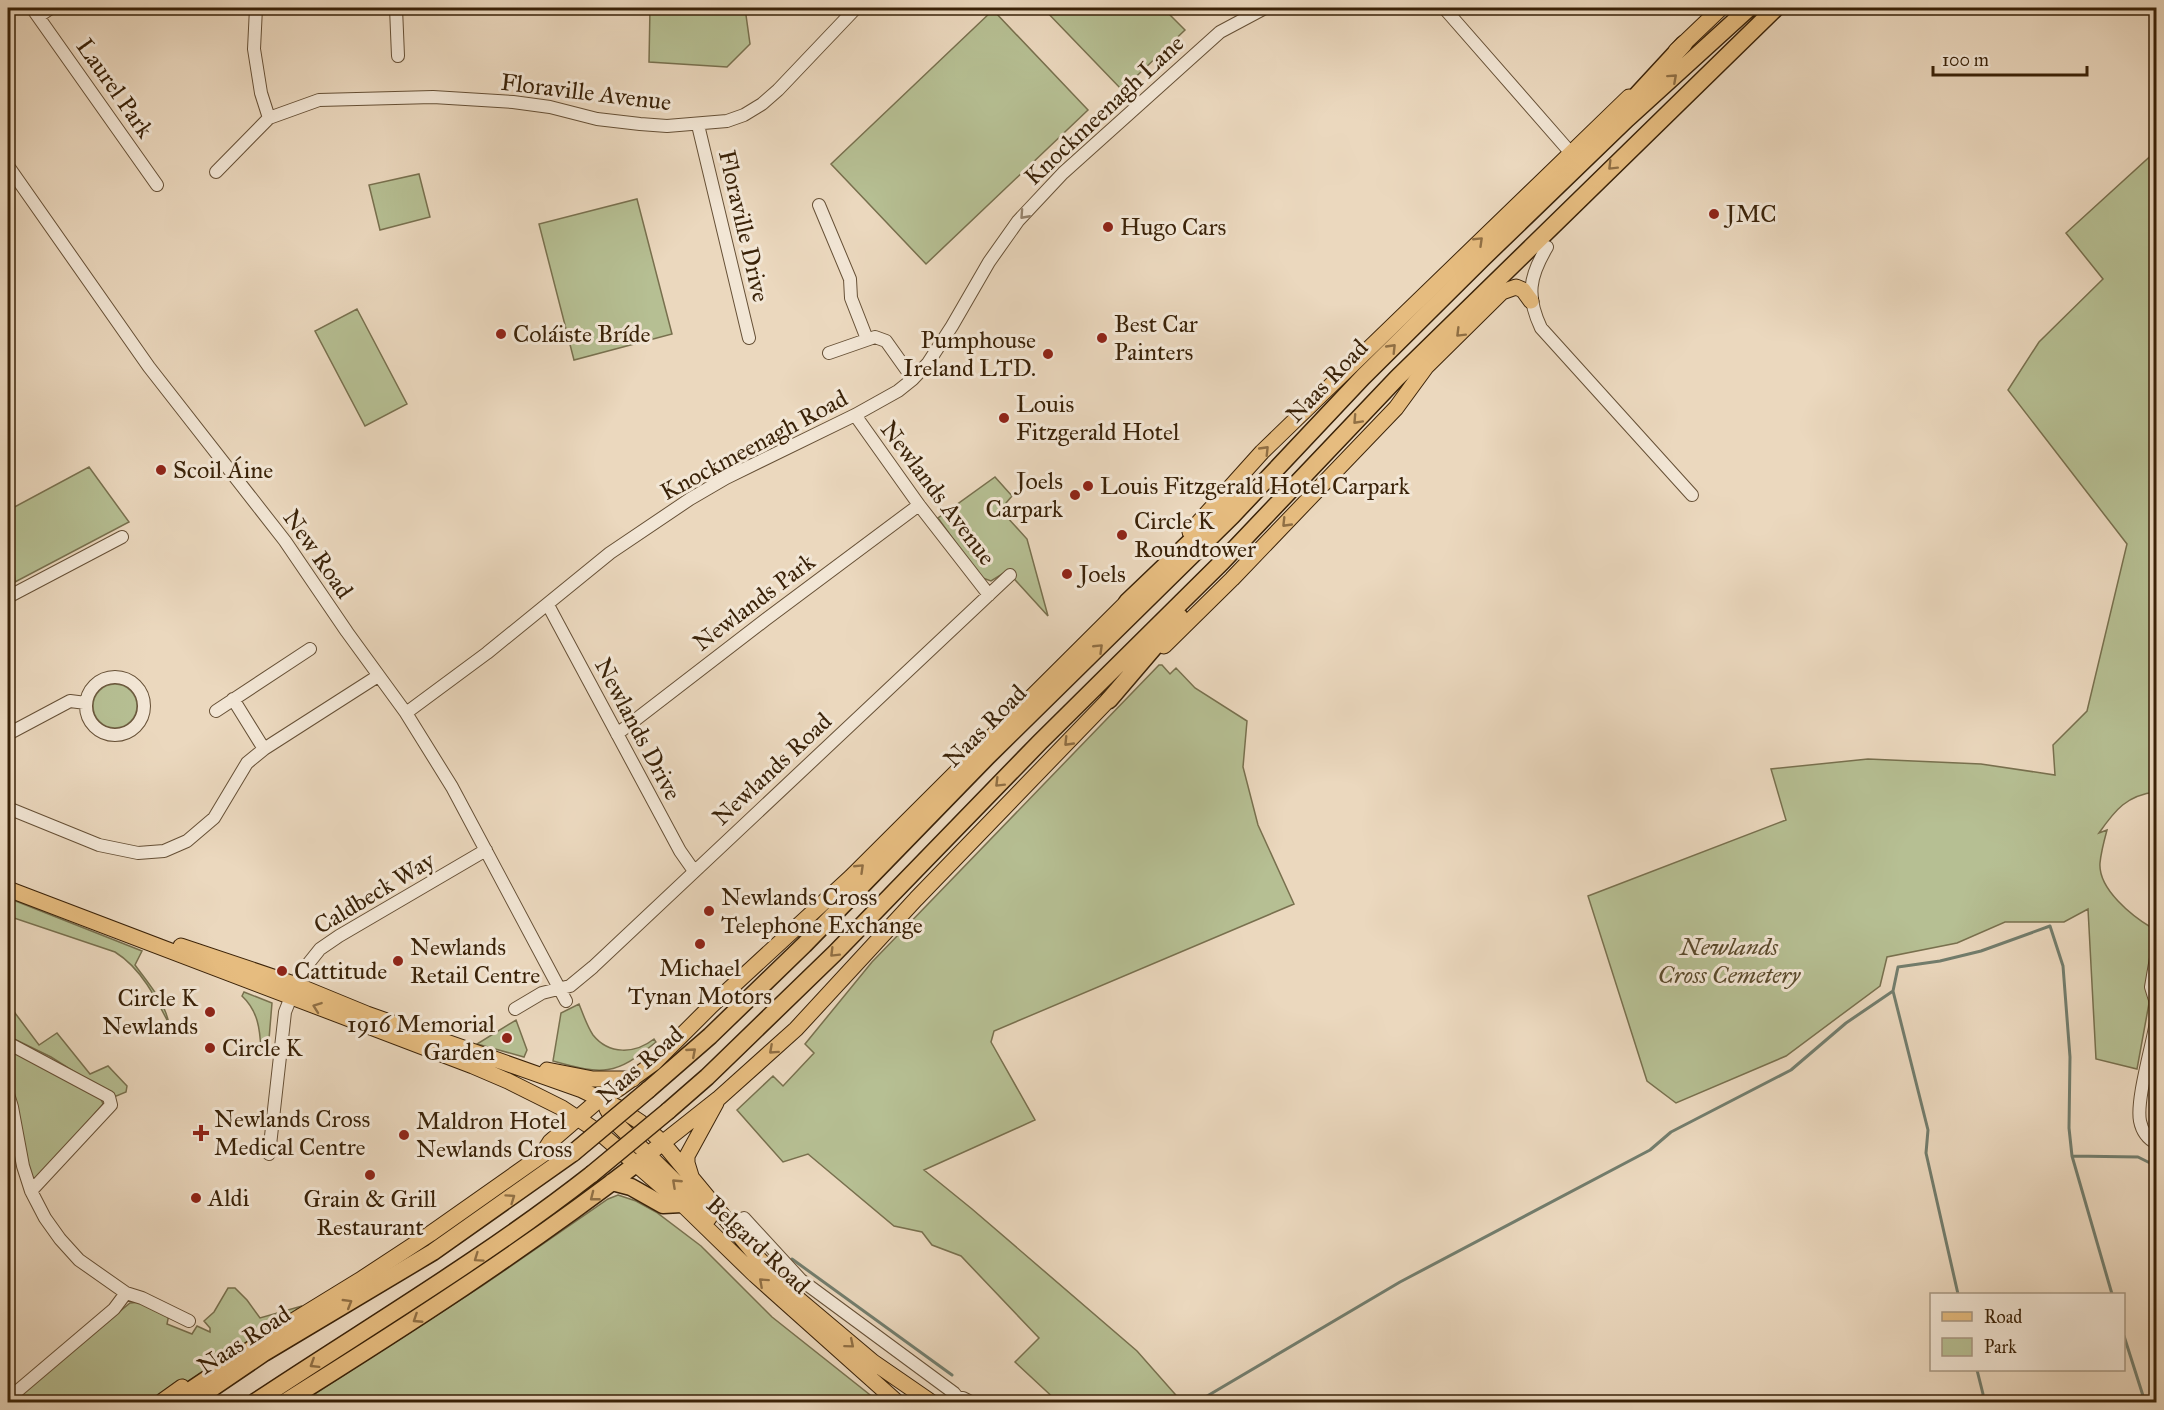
<svg xmlns="http://www.w3.org/2000/svg" width="2164" height="1410" viewBox="0 0 2164 1410" font-family="'IM FELL Great Primer',serif">
<style>
.green{fill:#b6bf93;stroke:#78704e;stroke-width:1.5}
.lines{fill:none;stroke-linecap:round;stroke-linejoin:round}
.stream{stroke:#727d6d;stroke-width:3}
.minor-casing{stroke:#665036;stroke-width:14}
.major-casing{stroke:#3a2208;stroke-width:17}
.highway-casing{stroke:#3a2208;stroke-width:19}
.minor{stroke:#f2e6d5;stroke-width:12}
.major{stroke:#e6bc7f;stroke-width:15}
.highway{stroke:#e6bc7f;stroke-width:16}
.highway-bridge-casing{stroke:#3a2208;stroke-width:19;stroke-linecap:butt}
.highway-bridge{stroke:#e6bc7f;stroke-width:16}
.oneway{stroke:#906f44}
.oneway2{stroke:#96846e}
.poi-dot{fill:#8f2418;stroke:#f2e6d5;stroke-width:2}
.labels{text-anchor:middle;dominant-baseline:central;stroke-width:6;stroke-linejoin:round;paint-order:stroke}
.street-label{font-size:24px;fill:#3a2208;stroke:#f2e6d5}
.poi-label{font-size:24px;fill:#3a2208;stroke:#f2e6d5;text-anchor:start}
.park-label{font-size:24px;font-style:italic;fill:#59492b;stroke:#f2e6d5}
</style>
<rect width="100%" height="100%" fill="#ebd8be"/>
<filter id="stains"><feTurbulence type="fractalNoise" baseFrequency=".00333" numOctaves="4"/><feColorMatrix values="0 0 0 0 .2 0 0 0 0 .09 0 0 0 0 .02 0 0 0 .5 -.17"/></filter>
<radialGradient id="worn" r=".72"><stop offset=".6" stop-color="#630" stop-opacity="0"/><stop offset="1" stop-color="#630" stop-opacity=".3"/></radialGradient>
<path class="green" d="M650,8H745L750,44L727,67L649,62Z
M1043,8H1163L1185,30L1122,90Z
M993,10L1088,110L926,264L831,164Z
M2156,151V792C2127,795 2115,810 2099,833L2107,830C2104,841 2101,852 2100,863C2098,889 2132,916 2152,928L2154,936L2156,937V965L2137,1069L2096,1059L2088,909L2064,922H2005L1957,943L1887,957L1880,986L1786,1056L1676,1103L1647,1081L1588,896L1786,820L1771,769L1868,759L1981,764L2055,775L2053,745L2087,711L2127,544L2008,390L2039,342L2103,279L2066,233Z
M419,174L430,217L380,230L369,185Z
M637,199L672,334L574,360L539,224Z
M357,309L407,404L365,426L315,331Z
M89,467L129,522L15,582L9,510Z
M995,477L1012,496L1006,503L1012,510L1006,516L1027,539L1048,616L1007,571L991,581L980,577L938,518Z
M1159,665H1162L1170,674L1176,668L1195,688L1247,721L1243,767L1258,825L1294,904L994,1031L991,1042L1035,1120L924,1170L972,1209L1137,1351L1182,1402H1058L1015,1362L1039,1338L961,1256L932,1245L922,1232L894,1226L808,1154L783,1162L737,1110L773,1076L783,1086L814,1053L805,1044L872,962Z
M93 706a22 22 0 1 1 44 0a22 22 0 1 1-44 0Z
M8,898L142,951L135,965C148,983 165,1002 169,1024C156,998 141,968 115,952L8,916Z
M244,992L272,1003L268,1051L261,1050C260,1029 258,1011 242,996Z
M579,1004C583,1014 587,1026 593,1035C609,1055 635,1054 654,1039L656,1042C615,1076 603,1075 553,1061L561,1013Z
M12,1009L39,1045L57,1033L90,1074L108,1066L127,1086L126,1092L114,1097L51,1057L8,1036V1012Z
M516,1020L527,1050L524,1057L477,1044Z
M8,1047L100,1096L103,1104L32,1185L8,1083Z
M618,1195L636,1201L656,1212L701,1246L772,1317L879,1402H302L482,1286L608,1199Z
M228,1288H235L247,1300L260,1318L302,1306L157,1402H10L130,1303L140,1302L169,1314L167,1324L192,1334L197,1326L210,1332V1328L204,1321L214,1312Z"/>
<g class="lines">
<path class="stream" d="M2072,1156L2112,1294
M792,1259L952,1375
M1958,1294L1926,1153L1928,1130L1893,991L1898,967L1940,961L1981,951L2050,926L2063,966L2070,1057L2069,1128L2072,1156L2138,1157L2156,1166
M2124,1336L2145,1402
M1977,1370L1983,1394L1982,1402
M1197,1402L1400,1282L1650,1150L1671,1132L1791,1070L1846,1023L1893,991"/>
<g class="minor-casing">
<path id="minor" d="M32,8L157,185
M256,8L254,49L261,93L269,118
M396,8L398,56
M1444,8L1570,152
M39,16L51,8
M698,125L749,338
M8,166L149,367L285,541L347,632L406,713L452,787L566,1001
M216,172L269,118L319,100L433,97L513,102L550,107L597,119L640,124L667,126L727,121L744,115L762,104L778,90L856,8
M819,205L850,279L851,298L867,339
M1547,247C1529,277 1526,296 1541,328L1692,495
M829,353L875,337L886,341L913,379
M855,415L919,505L989,595
M8,597L122,537
M548,605L680,851L694,871
M86 706a29 29 0 1 1 58 0a29 29 0 1 1-58 0Z
M233,699L264,749
M216,711L310,649
M406,713L487,653L610,553L690,499L726,478L855,415L898,391L913,379L928,363L952,326L989,262L1018,221L1063,173L1220,32L1265,8
M8,734L70,701L86,703
M617,734L765,620L919,505
M8,808L99,845L138,853L164,851L187,841L214,818L247,763L264,749L378,676
M2156,958L2151,987L2156,1003
M515,1009L542,993L570,986L593,967L1010,575
M2156,1022C2152,1047 2136,1100 2140,1121C2142,1131 2148,1139 2156,1143
M8,1043L109,1097L111,1105L31,1191
M8,1094L12,1107L23,1166L31,1191L45,1218L60,1239L79,1260L126,1293L142,1298L189,1321
M269,1154L285,1012L300,974L320,949L339,936L486,850
M744,1218L801,1280L954,1393L958,1398
M8,1399L114,1309L126,1293
M955,1402L958,1398H963L971,1402"/>
</g>
<g class="major-casing">
<path id="major" d="M1676,51L1721,8
M1190,532L1262,452L1629,97
M1164,646L1232,579L1396,408L1426,367L1502,292L1516,287L1523,290L1531,301
M8,889L473,1066L508,1081L562,1108L600,1133L682,1204L755,1275L897,1402
M181,946L294,984L367,1014L582,1090L619,1108L640,1122L662,1142L758,1258L797,1298L873,1362L931,1402
M547,1070L593,1079H633
M607,1109L614,1121L687,1193L709,1218
M543,1153L550,1142L601,1098L618,1089L654,1063L711,1006L851,877L1134,595
M636,1164L718,1099L796,1029L916,899L1116,692
M691,1176L687,1163V1156L716,1103
M272,1334L360,1280L430,1234L552,1148
M161,1402L182,1387"/>
</g>
<g class="highway-casing">
<path id="highway" d="M1623,110L1684,44
M1127,602L1239,495
M1109,700L1180,617
M648,1090L710,1036L804,945L987,757L1232,516L1363,377L1482,259L1627,119L1749,8
M668,1111L707,1077L835,953L1040,742L1222,562L1397,378L1776,8
M612,1182L631,1187L663,1205L682,1204
M173,1402L283,1328
M192,1402L264,1353L433,1252L573,1153
M255,1402C368,1327 485,1258 592,1174
M285,1402C405,1327 523,1251 636,1164"/>
</g>
<use href="#minor" class="minor"/>
<use href="#major" class="major"/>
<use href="#highway" class="highway"/>
<g class="highway-bridge-casing">
<path id="highway-bridge" d="M573,1153L648,1090
M592,1174L668,1111"/>
</g>
<use href="#highway-bridge" class="highway-bridge"/>
</g>
<defs><path id="oneway-chevron" d="M-2-3.5L2.5 0L-2 3.5" fill="none" stroke-width="1.6" stroke-linecap="round" stroke-linejoin="round" transform="scale(1.5)"/></defs>
<g class="oneway">
<use href="#oneway-chevron" transform="translate(1673 78) rotate(-42)"/>
<use href="#oneway-chevron" transform="translate(1612 166) rotate(135)"/>
<use href="#oneway-chevron" transform="translate(1479 241) rotate(-44)"/>
<use href="#oneway-chevron" transform="translate(1460 333) rotate(135)"/>
<use href="#oneway-chevron" transform="translate(1392 348) rotate(-46)"/>
<use href="#oneway-chevron" transform="translate(1357 420) rotate(133)"/>
<use href="#oneway-chevron" transform="translate(1265 450) rotate(-46)"/>
<use href="#oneway-chevron" transform="translate(1286 523) rotate(134)"/>
<use href="#oneway-chevron" transform="translate(1099 648) rotate(-44)"/>
<use href="#oneway-chevron" transform="translate(1068 742) rotate(134)"/>
<use href="#oneway-chevron" transform="translate(999 783) rotate(135)"/>
<use href="#oneway-chevron" transform="translate(860 868) rotate(-44)"/>
<use href="#oneway-chevron" transform="translate(834 953) rotate(135)"/>
<use href="#oneway-chevron" transform="translate(317 1007) rotate(-160)"/>
<use href="#oneway-chevron" transform="translate(773 1050) rotate(138)"/>
<use href="#oneway-chevron" transform="translate(692 1052) rotate(-41)"/>
<use href="#oneway-chevron" transform="translate(676 1183) rotate(-137)"/>
<use href="#oneway-chevron" transform="translate(594 1197) rotate(142)"/>
<use href="#oneway-chevron" transform="translate(511 1198) rotate(-35)"/>
<use href="#oneway-chevron" transform="translate(478 1258) rotate(145)"/>
<use href="#oneway-chevron" transform="translate(763 1282) rotate(-138)"/>
<use href="#oneway-chevron" transform="translate(348 1303) rotate(-31)"/>
<use href="#oneway-chevron" transform="translate(417 1319) rotate(147)"/>
<use href="#oneway-chevron" transform="translate(850 1344) rotate(40)"/>
<use href="#oneway-chevron" transform="translate(314 1364) rotate(148)"/>
</g>
<use class="oneway2" href="#oneway-chevron" transform="translate(1024 215) rotate(132)"/>
<g class="poi-dot">
<circle cx="1714" cy="214" r="6"/>
<circle cx="1108" cy="227" r="6"/>
<circle cx="501" cy="334" r="6"/>
<circle cx="1102" cy="338" r="6"/>
<circle cx="1048" cy="354" r="6"/>
<circle cx="1004" cy="418" r="6"/>
<circle cx="161" cy="470" r="6"/>
<circle cx="1088" cy="486" r="6"/>
<circle cx="1075" cy="495" r="6"/>
<circle cx="1122" cy="535" r="6"/>
<circle cx="1067" cy="574" r="6"/>
<circle cx="709" cy="911" r="6"/>
<circle cx="700" cy="944" r="6"/>
<circle cx="398" cy="961" r="6"/>
<circle cx="282" cy="971" r="6"/>
<circle cx="210" cy="1012" r="6"/>
<circle cx="507" cy="1038" r="6"/>
<circle cx="210" cy="1048" r="6"/>
<path d="M198 1124h6v6h6v6h-6v6h-6v-6h-6v-6h6z"/>
<circle cx="404" cy="1135" r="6"/>
<circle cx="370" cy="1175" r="6"/>
<circle cx="196" cy="1198" r="6"/>
</g>
<g class="labels">
<g class="street-label">
<text transform="translate(115 88) rotate(55)">Laurel Park</text>
<text transform="translate(586 92) rotate(7)">Floraville Avenue</text>
<text transform="translate(1104 110) rotate(-43)">Knockmeenagh Lane</text>
<text transform="translate(744 226) rotate(77)">Floraville Drive</text>
<text transform="translate(1327 381) rotate(-46)">Naas Road</text>
<text transform="translate(754 445) rotate(-28)">Knockmeenagh Road</text>
<text transform="translate(938 493) rotate(53)">Newlands Avenue</text>
<text transform="translate(318 554) rotate(55)">New Road</text>
<text transform="translate(754 602) rotate(-37)">Newlands Park</text>
<text transform="translate(985 726) rotate(-45)">Naas Road</text>
<text transform="translate(638 729) rotate(62)">Newlands Drive</text>
<text transform="translate(772 769) rotate(-43)">Newlands Road</text>
<text transform="translate(374 893) rotate(-31)">Caldbeck Way</text>
<text transform="translate(640 1065) rotate(-41)">Naas Road</text>
<text transform="translate(758 1245) rotate(43)">Belgard Road</text>
<text transform="translate(244 1340) rotate(-33)">Naas Road</text>
</g>
<g class="poi-label">
<text x="1726" y="214">JMC</text>
<text x="1120" y="227">Hugo Cars</text>
<text x="1114" y="324">Best Car<tspan x="1114" dy="28">Painters</tspan></text>
<text x="513" y="334">Coláiste Bríde</text>
<text x="1036" y="340" text-anchor="end">Pumphouse<tspan x="1036" dy="28">Ireland LTD.</tspan></text>
<text x="1016" y="404">Louis<tspan x="1016" dy="28">Fitzgerald Hotel</tspan></text>
<text x="173" y="470">Scoil Áine</text>
<text x="1063" y="481" text-anchor="end">Joels<tspan x="1063" dy="28">Carpark</tspan></text>
<text x="1100" y="486">Louis Fitzgerald Hotel Carpark</text>
<text x="1134" y="521">Circle K<tspan x="1134" dy="28">Roundtower</tspan></text>
<text x="1079" y="574">Joels</text>
<text x="721" y="897">Newlands Cross<tspan x="721" dy="28">Telephone Exchange</tspan></text>
<text x="410" y="947">Newlands<tspan x="410" dy="28">Retail Centre</tspan></text>
<text x="700" y="968" text-anchor="middle">Michael<tspan x="700" dy="28">Tynan Motors</tspan></text>
<text x="294" y="971">Cattitude</text>
<text x="198" y="998" text-anchor="end">Circle K<tspan x="198" dy="28">Newlands</tspan></text>
<text x="495" y="1024" text-anchor="end">1916 Memorial<tspan x="495" dy="28">Garden</tspan></text>
<text x="222" y="1048">Circle K</text>
<text x="214" y="1119">Newlands Cross<tspan x="214" dy="28">Medical Centre</tspan></text>
<text x="416" y="1121">Maldron Hotel<tspan x="416" dy="28">Newlands Cross</tspan></text>
<text x="208" y="1198">Aldi</text>
<text x="370" y="1199" text-anchor="middle">Grain &amp; Grill<tspan x="370" dy="28">Restaurant</tspan></text>
</g>
<g class="park-label">
<text x="1729" y="947">Newlands<tspan x="1729" dy="28">Cross Cemetery</tspan></text>
</g>
</g>
<rect width="2164" height="1410" fill="none" stroke="#ebd8be" stroke-width="30"/>
<rect x="9" y="9" width="2146" height="1392" fill="none" stroke="#3a2208" stroke-width="3"/>
<rect x="15" y="15" width="2134" height="1380" fill="none" stroke="#3a2208" stroke-width="1.5"/>
<rect x="1930" y="1293" width="195" height="78" fill="#f2e6d5" stroke="#a89883" stroke-width="1.5"/>
<rect x="1942" y="1312" width="30" height="9" fill="#e6bc7f" stroke="#a89883" stroke-width="1.5"/>
<text x="1984" y="1323" font-size="18" fill="#3a2208">Road</text>
<rect x="1942" y="1338" width="30" height="18" fill="#b6bf93" stroke="#a89883" stroke-width="1.5"/>
<text x="1984" y="1353" font-size="18" fill="#3a2208">Park</text>
<path d="M1933 66v9h154v-9" fill="none" stroke="#3a2208" stroke-width="3"/>
<text x="1942" y="66" font-size="18" fill="#3a2208" stroke="#f2e6d5" stroke-width="4.5" paint-order="stroke">100 m</text>
<rect width="100%" height="100%" filter="url(#stains)"/>
<rect width="100%" height="100%" fill="url(#worn)"/>
</svg>
